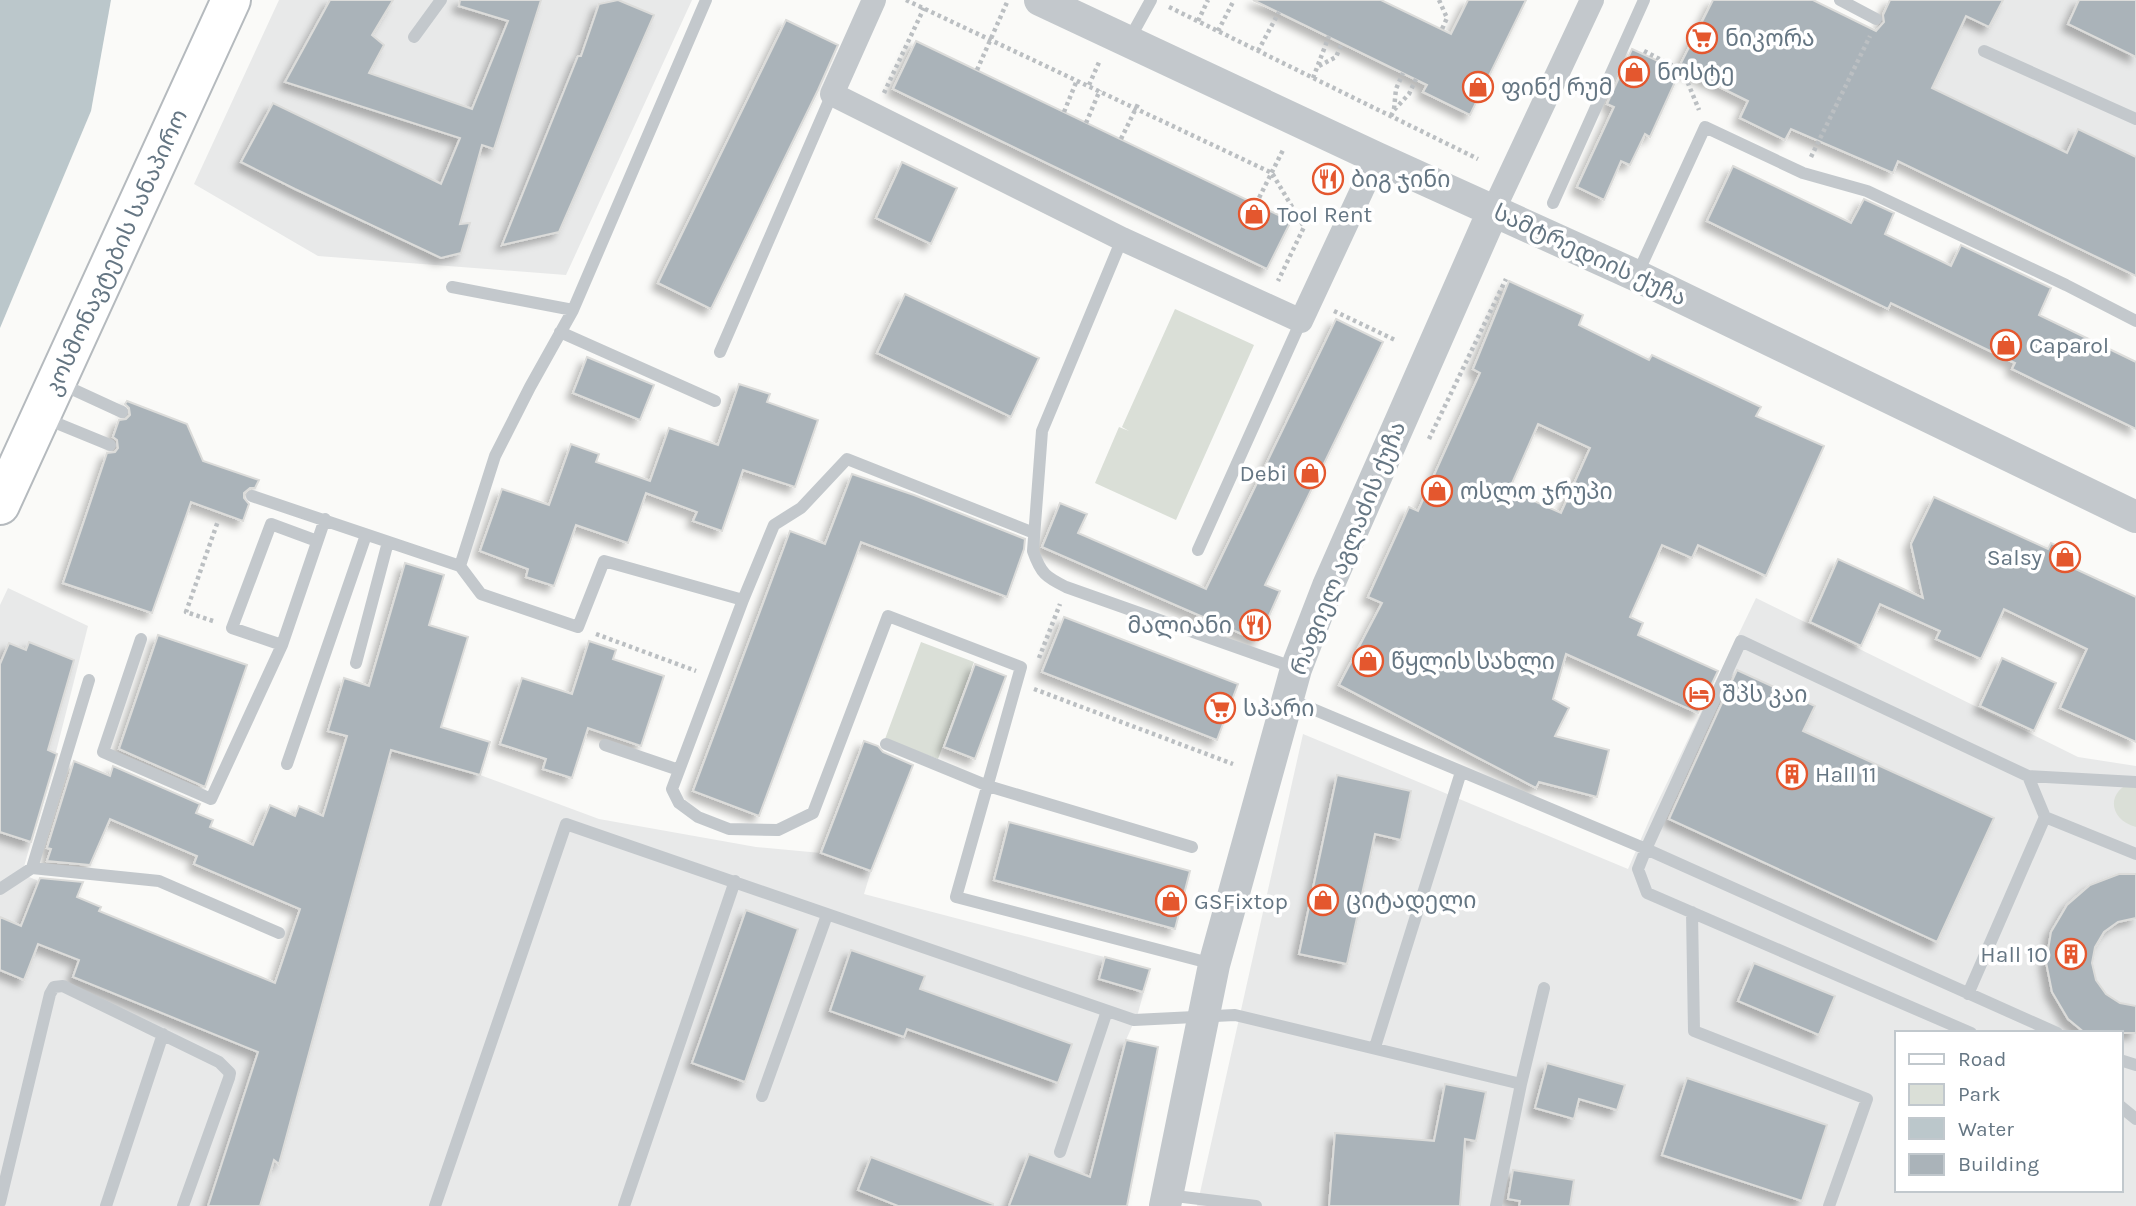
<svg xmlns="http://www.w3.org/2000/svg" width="2136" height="1206" viewBox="0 0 2136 1206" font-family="Karla,'Noto Sans Georgian',sans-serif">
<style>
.built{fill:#e8e9e9;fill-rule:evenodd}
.green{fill:#dadfd7}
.water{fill:#bbc7cb}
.building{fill:#aab3b9;stroke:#dcdcda;stroke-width:2;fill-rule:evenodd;filter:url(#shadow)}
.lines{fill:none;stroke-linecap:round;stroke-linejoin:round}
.primary-casing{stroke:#b5babe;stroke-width:42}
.path{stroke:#bbbfc2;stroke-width:4.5;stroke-dasharray:3.5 3.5;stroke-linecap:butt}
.service{stroke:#c3c8cc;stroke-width:12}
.minor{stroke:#c3c8cc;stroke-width:24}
.tertiary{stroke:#c3c8cc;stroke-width:32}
.primary{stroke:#fff;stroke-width:38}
.labels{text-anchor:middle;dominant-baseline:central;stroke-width:7;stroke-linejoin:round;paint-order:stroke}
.poi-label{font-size:23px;fill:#657683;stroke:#fff;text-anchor:start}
.street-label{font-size:23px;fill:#657683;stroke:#fff}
</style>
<defs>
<filter id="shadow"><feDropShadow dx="-6" dy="6" stdDeviation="3.5" flood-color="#0004"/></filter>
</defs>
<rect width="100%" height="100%" fill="#fafaf8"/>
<path class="built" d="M279,0H692L566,275L318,256L194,184Z
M1890,0H2136V276L1898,160L1893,173L1824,143Z
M8,588L88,626L56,752L22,874L101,907L99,912L284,986L355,882L391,750L480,775L599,819L756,847L821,853L871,871L864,894L1150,969L1138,1013L1126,1040L1158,1047L1127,1206H0V605Z
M1756,598L2078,757L2136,766V1206H1197L1303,734L1628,869L1651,816ZM1896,1033H2120V1190H1896Z"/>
<path class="green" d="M1175,309L1254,345L1176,520L1095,483L1119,427L1129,431L1122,427Z
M921,642L974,662L938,759L885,739Z
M2136,781V827C2107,819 2106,789 2136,781Z"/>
<path class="water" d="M0,0H111L91,111L0,328Z"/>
<path class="building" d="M330,0H393L372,35L384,45L369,73L472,109L508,21L459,6L460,0H541L494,149L482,145L460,224L470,223L461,253L441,258L295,189L241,162L273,103L441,184L460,138L285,82Z
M618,0L654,15L559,232L502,245L578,56H581L599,4Z
M1253,0H1381L1451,34L1468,0H1526L1470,115L1423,92L1427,85Z
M1713,0H1813L1876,31L1884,22L1883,15L1890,0H2003L1989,27L1966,16L1932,88L2067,153L2078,129L2136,157V276L1898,161L1893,173L1791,129L1785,140L1740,118L1748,101L1679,67Z
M2079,0H2136V57L2068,24Z
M786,20L838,45L818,90L711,309L658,283Z
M916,41L1291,221L1267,269L893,89Z
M1632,49L1680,71L1650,137L1645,134L1630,165L1621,161L1604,200L1577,187L1614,107L1607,104Z
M902,162L957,188L931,244L876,218Z
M1733,166L1851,223L1864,199L1894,213L1885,234L1951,266L1961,245L2051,288L2039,315L2136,362V429L2012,369L2015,363L1891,303L1888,309L1707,221Z
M1509,281L1583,315L1579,325L1649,360L1652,355L1761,407L1756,416L1824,446L1766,576L1698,545L1692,558L1662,545L1630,617L1643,623L1638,635L1718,671L1698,713L1566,654L1553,699L1569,708L1555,736L1609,750L1597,797L1539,782L1536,788L1339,685L1382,603L1368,597L1409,507L1418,511L1480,373L1473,369ZM1538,424L1590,448L1561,513L1509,490Z
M905,294L1039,358L1011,417L877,353Z
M1336,319L1383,342L1265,585L1280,591L1258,641L1042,547L1060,503L1087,514L1078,533L1206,589Z
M587,357L654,385L640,420L573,393Z
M739,384L770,394L767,402L818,420L795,487L743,470L722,531L693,521L697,512L646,493L628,543L576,525L554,586L526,577L528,569L480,551L502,489L549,505L571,444L599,454L596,462L650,481L669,428L718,445Z
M127,401L187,424L203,461L259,480L255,488H250L244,493V498L249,504L243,521L191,502L152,613L63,583L107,453L115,452L118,448L117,440L113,437L119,420L126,419L130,415L129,408L125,404Z
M852,474L914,495L1025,539L1024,549L1007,597L861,542L759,816L693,791L790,531L825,544Z
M1934,497L2048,549L2051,543L2075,554L2069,566L2136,597V742L2060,708L2087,649L2004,609L1981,659L1936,639L1940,631L1880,604L1861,646L1810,622L1838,559L1923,598L1911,544Z
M405,563L444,575L429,625L468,637L441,727L490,742L480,775L391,750L279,1164L274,1160L260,1206H208L258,1052L73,977L79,960L38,944L24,980L0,970V917L21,926L40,878L83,882L77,897L101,907L99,911L275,983L300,909L194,864L197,856L110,819L90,865L47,861L51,849L47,848L74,761L110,776L113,766L200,804L196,813L213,820L210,827L253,845L270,805L295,816L299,806L323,816L347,736L328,731L344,678L369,686Z
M1064,617L1238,684L1217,740L1042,672Z
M158,635L247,665L205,787L119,749Z
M589,641L616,650L613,659L664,676L641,746L588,728L572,778L543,769L546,759L500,744L522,678L572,694Z
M29,642L74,660L48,750L57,754L31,842L0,832V664L9,643L26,650Z
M2002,658L2056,683L2034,731L1980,706Z
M975,664L1006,676L975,759L944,747Z
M1737,670L1815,706L1803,731L1994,818L1937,942L1669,819Z
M864,741L878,746L883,752L913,765L871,871L821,853Z
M1337,775L1411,791L1401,840L1375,834L1347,964L1299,954Z
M1009,822L1190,871L1175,929L994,880Z
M2119,874H2136V918L2118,922L2104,932L2095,947L2092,963L2096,980L2106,994L2120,1003L2136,1006V1033H2085L2068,1019L2052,992L2046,962L2051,932L2067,905L2090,885Z
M746,910L798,929L745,1082L692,1063Z
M851,950L925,976L920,989L1072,1044L1058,1083L907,1029L904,1037L830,1011Z
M1105,957L1150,969L1143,992L1099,979Z
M1754,963L1835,996L1819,1035L1738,1001Z
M1126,1040L1158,1047L1127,1206H1009L1029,1154L1090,1177Z
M1547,1063L1625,1085L1617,1110L1579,1099L1574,1119L1535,1108Z
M1687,1078L1827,1125L1802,1201L1662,1155Z
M1445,1084L1486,1092L1476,1141L1465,1139L1460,1206H1329L1335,1133L1434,1141Z
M871,1157L993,1204V1206H898L858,1190Z
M1513,1170L1574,1180L1570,1206H1519L1520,1201L1508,1199Z"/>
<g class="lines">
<g class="primary-casing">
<g id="primary">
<path id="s1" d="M0,505L231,0"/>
</g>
</g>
<path class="path" d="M906,0L1272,173L1304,227L1278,281
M1439,0L1447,18L1442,29
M1169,7L1478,159
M1198,21L1208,0
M1218,31L1234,0
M1258,51L1279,12
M1644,51L1683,71L1699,110
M1319,66L1336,57L1342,43
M977,70L1008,0
M1313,78L1329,36
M1089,85L1100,60
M884,93L924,8
M1394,109L1396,89L1403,73
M1064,112L1077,80
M1391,116L1394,110L1409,94L1416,79
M1086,123L1100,90
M1121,139L1138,104
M1811,157L1870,36
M1256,204L1283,150
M1334,311L1397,341
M1429,439L1506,279
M213,621L186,612L218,521
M596,634L696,671
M1039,658L1060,604
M1034,689L1233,764"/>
<path class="service" d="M1840,0L1876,19
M414,37L441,0
M1129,40L1151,0
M1984,51L2136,119
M1553,203L1644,0
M1122,239L1042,431L1033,551C1041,574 1046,577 1066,587L1295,668
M1637,275L1705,127L1803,173L1867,191L2066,285L2136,321
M452,287L573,310
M560,332L715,401
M720,352L832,94
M59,383L122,412
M44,418L110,445
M252,496L460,566L495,456L530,387L573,310L706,0
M1198,550L1301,321
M460,566L481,594L578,627L604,561L743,600L774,525L801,508L847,459L1034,533
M743,600L672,789L679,803L698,817L729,829L778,830L813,813L888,616L1021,667L956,897L1213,964
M141,639L103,752L211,799L282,645L325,519
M282,645L232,628L271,524L317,541
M356,663L388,542
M1289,699L1646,849L1638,869L1647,893L1971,1033
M886,744L988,786L1192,847
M605,745L679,770
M287,764L366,535
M2028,776L2136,782
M2045,817L2136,854
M32,868L159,881L279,933
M0,889L32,868L89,680
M1692,912L1694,1031L1867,1099L1829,1206
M1968,994L2045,817L2028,776L1741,641L1646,849L2057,1033
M1375,1047L1461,772
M2120,1060L2136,1065
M762,1096L827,915
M2120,1106L2136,1119
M1060,1152L1107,1011
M1167,1195L1256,1206
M0,1202L50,994L54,987L63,986L219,1062L230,1073L229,1078L183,1206
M106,1206L163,1034
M435,1206L566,824L1134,1020L1235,1015L1521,1084
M624,1206L735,881
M1496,1206L1521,1084L1544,988"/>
<path class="minor" d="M874,0L832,94L1122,239L1301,321L1377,158
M1493,211L1592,0"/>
<path class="tertiary" d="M1040,0L1377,158L1637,276L2136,517
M1165,1206L1214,965L1296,669L1328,586L1493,211"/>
<use href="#primary" class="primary"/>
</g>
<defs>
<g id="supermarket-ring" transform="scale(1.575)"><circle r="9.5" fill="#fff" stroke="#e4572e" stroke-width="1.5"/><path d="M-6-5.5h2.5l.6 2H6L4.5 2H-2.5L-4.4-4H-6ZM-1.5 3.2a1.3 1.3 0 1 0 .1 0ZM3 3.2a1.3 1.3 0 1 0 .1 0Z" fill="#e4572e"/></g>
<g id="shop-ring" transform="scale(1.575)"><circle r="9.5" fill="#fff" stroke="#e4572e" stroke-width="1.5"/><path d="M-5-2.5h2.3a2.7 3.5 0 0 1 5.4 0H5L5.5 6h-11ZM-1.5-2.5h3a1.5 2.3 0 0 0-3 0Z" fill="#e4572e"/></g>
<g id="restaurant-ring" transform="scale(1.575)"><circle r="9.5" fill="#fff" stroke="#e4572e" stroke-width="1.5"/><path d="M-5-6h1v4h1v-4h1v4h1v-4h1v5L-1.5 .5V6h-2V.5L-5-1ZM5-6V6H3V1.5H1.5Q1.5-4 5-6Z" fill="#e4572e"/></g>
<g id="hotel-ring" transform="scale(1.575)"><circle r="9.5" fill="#fff" stroke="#e4572e" stroke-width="1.5"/><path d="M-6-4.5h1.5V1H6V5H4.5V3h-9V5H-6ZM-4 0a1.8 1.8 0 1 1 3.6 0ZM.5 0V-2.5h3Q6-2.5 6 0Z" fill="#e4572e"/></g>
<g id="building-ring" transform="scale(1.575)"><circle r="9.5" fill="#fff" stroke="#e4572e" stroke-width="1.5"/><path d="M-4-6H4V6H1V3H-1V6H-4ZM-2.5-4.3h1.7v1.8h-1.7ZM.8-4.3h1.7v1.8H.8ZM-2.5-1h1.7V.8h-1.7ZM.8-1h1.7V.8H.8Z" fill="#e4572e"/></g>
</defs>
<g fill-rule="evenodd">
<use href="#supermarket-ring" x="1702" y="38"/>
<use href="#shop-ring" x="1634" y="72"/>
<use href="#shop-ring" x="1478" y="87"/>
<use href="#restaurant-ring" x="1328" y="179"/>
<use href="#shop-ring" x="1254" y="214"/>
<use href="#shop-ring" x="2006" y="345"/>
<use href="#shop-ring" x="1310" y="473"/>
<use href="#shop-ring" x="1437" y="491"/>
<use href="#shop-ring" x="2065" y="557"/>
<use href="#restaurant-ring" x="1255" y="625"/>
<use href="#shop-ring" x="1368" y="661"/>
<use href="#hotel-ring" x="1699" y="694"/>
<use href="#supermarket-ring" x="1220" y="708"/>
<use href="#building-ring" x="1792" y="774"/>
<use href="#shop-ring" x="1323" y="900"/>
<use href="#shop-ring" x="1171" y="901"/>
<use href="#building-ring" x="2071" y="954"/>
</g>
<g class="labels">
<g class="poi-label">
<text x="1725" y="38">ნიკორა</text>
<text x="1657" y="72">ნოსტე</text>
<text x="1501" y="87">ფინქ რუმ</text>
<text x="1351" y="179">ბიგ ჯინი</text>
<text x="1277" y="214">Tool Rent</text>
<text x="2029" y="345">Caparol</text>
<text x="1287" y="473" text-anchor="end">Debi</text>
<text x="1460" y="491">ოსლო ჯრუპი</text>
<text x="2042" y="557" text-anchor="end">Salsy</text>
<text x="1232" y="625" text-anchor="end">მალიანი</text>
<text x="1391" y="661">წყლის სახლი</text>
<text x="1722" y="694">შპს კაი</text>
<text x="1243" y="708">სპარი</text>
<text x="1815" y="774">Hall 11</text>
<text x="1346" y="900">ციტადელი</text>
<text x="1194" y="901">GSFixtop</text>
<text x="2048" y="954" text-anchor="end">Hall 10</text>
</g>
<g class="street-label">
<text stroke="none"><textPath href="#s1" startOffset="278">კოსმონავტების სანაპირო</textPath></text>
<text transform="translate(1590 255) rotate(25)">სამტრედიის ქუჩა</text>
<text transform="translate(1348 548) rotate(-68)">რაფიელ აგლაძის ქუჩა</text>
</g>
</g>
<rect x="1895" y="1031" width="228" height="161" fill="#ffffff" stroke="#c1c8cd" stroke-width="2"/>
<rect x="1909" y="1054" width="35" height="10" fill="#ffffff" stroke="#c1c8cd" stroke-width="2"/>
<text x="1958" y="1066" font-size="21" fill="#657683">Road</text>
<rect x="1909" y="1084" width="35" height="21" fill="#dadfd7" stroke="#c1c8cd" stroke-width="2"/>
<text x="1958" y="1101" font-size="21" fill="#657683">Park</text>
<rect x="1909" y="1118" width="35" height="21" fill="#bbc7cb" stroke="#c1c8cd" stroke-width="2"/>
<text x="1958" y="1136" font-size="21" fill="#657683">Water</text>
<rect x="1909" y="1154" width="35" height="21" fill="#aab3b9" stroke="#c1c8cd" stroke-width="2"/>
<text x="1958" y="1171" font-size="21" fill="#657683">Building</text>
</svg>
